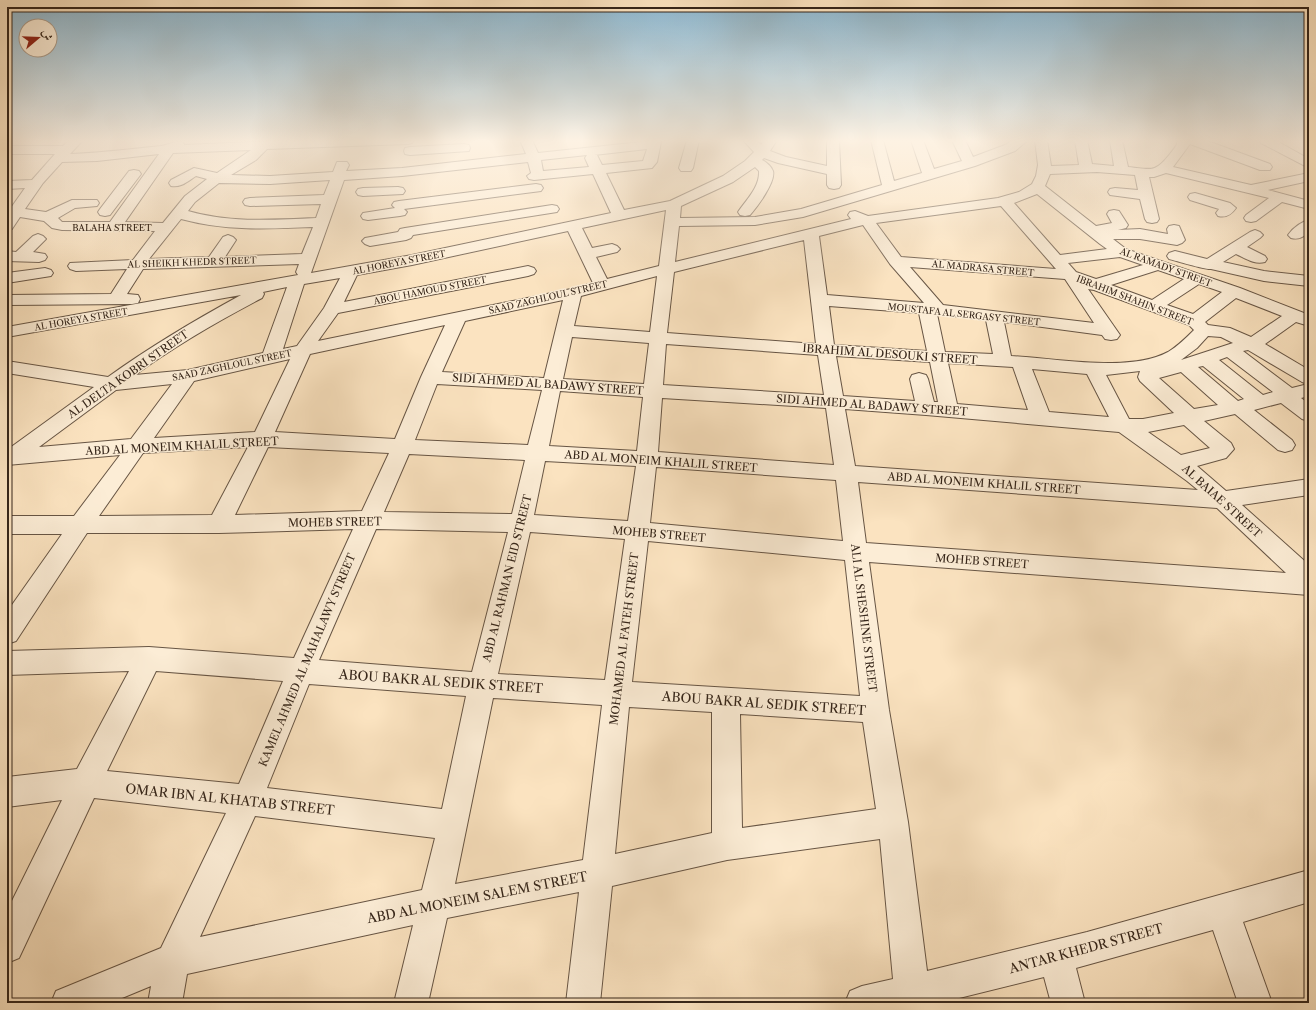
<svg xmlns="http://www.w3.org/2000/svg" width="1316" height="1010" viewBox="0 0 1316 1010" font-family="'Libre Caslon Text',Amiri,serif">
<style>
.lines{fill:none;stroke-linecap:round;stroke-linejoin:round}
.minor-casing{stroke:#675544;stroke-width:2}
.minor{fill:#fcedd6;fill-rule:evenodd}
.labels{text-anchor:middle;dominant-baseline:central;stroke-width:3;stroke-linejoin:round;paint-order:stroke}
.far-street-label{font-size:9px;fill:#36261a;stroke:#fcedd6}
.street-label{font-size:11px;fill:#36261a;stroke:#fcedd6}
.near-street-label{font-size:13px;fill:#36261a;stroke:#fcedd6}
</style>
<rect width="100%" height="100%" fill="#fbe3c0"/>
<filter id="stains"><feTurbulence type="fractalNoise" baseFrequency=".005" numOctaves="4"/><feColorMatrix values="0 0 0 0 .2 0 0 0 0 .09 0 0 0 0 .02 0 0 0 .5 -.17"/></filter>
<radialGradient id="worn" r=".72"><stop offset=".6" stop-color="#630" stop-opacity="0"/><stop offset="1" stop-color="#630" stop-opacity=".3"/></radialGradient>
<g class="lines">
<g class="minor-casing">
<path id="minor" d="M69,140H83L70,154C101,153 131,149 161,146C169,145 175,140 183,142L184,145L296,140H414L412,143L408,144L267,149L256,160L231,175L270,176L333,172L337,162H347L349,165L346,171L402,168L526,154L520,140H532L538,153L660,140L661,142L657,162L652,168L606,173L624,210L670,201L723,176L745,161L754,152L743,140H757L761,145L764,140H777L770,151L786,157L827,166V140H839L841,185L839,188L834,189L829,188L827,185V174L778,163L764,158L762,160C766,162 771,166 773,171C776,182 757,207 750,215L745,216L740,215L738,212C746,200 760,187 759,171L755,167L733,182L681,206L680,218L755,217L801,209L882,185L871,140H883L894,181L922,173L911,140H923L934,169L962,161L952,140H965L973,157L1005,145L1013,140H1028L1015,151L975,166L803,217L755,225L679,226L675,262L851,219L848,215L850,212L855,211L868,216L998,198L1019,192L1032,184L1036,176L1038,165L1035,140H1047L1051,166L1079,165L1075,140H1087L1092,164L1114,166L1110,140H1122L1128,167C1151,169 1154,174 1170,154C1174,149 1177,146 1178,140H1205L1270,164L1272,167L1270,170H1260L1190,144L1173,167L1251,185L1309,173V181L1268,190L1309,201V209L1282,202L1256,221L1251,222L1246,221L1244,218L1246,215L1269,198L1166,173L1154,177H1149L1159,219L1157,222L1152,223L1147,222L1145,219L1140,199L1110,195L1108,192L1110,189L1115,188L1138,190L1135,175L1097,172L1050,174L1045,186L1096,226L1112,223L1107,214L1109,211L1114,210L1119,211L1128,225L1126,228L1118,230L1140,229L1168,234L1167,229L1169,226L1174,225L1179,226L1185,240L1182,243L1177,245L1140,239H1113L1126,249L1240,288L1309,315V326L1296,322L1265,344L1309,370V396L1301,398L1309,404V421L1302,419L1281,403L1254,410L1292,440L1295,445L1292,450L1285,452L1278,450L1235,414L1204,421L1231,443L1234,449L1226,458L1197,466L1226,491L1309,479V495L1242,505L1309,565V595L869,562L889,710L908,822L927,971L1087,932L1309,870V902L1243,922L1272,1003H1238L1213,930L1076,968L1085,1003H1051L1044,977L939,1003H845L850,991L862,986L893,979L880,839L727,860L612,886L600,1003H566L579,892L447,918L428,1003H394L413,925L187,974L182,1003H148L151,986L110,1003H51L56,991L161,948L226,813L94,798L19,958L7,963V911L62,800L7,807V777L77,769L129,671L7,675V651L149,647L294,658L353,529L219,533H87L16,641L7,644V612L62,534H7V516H74L120,455L7,465V450L94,387L7,373V361L108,377C150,347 195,320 241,295L7,337V327L298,275L296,272L299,264L143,269L127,294L138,295L140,299L138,303L132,304L7,305V295L111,294L127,269L76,271L70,269L68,266L70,263L133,260L155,231L62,230L52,228L44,221L20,217L12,229L7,230L8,212L25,188L7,189V181L32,180L55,154H7V146H63ZM647,149L643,161L602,165L597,155H594ZM251,150L217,173L194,168L171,180L169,183L171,186C181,188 188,181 196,176L207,179L185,196L163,223L125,222L173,153ZM159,154L110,222H62L58,218L75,208L97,206L99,203L97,200H72L46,212L25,209L43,183L62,162L97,161ZM587,155L585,158L589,167L543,171L541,160ZM528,162L531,173L527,176L529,179L534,180L593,174L611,213L412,255L311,273L344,180L402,176ZM330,180L324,195L250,198L245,199L243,202L245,205L250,206L321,204L316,218C273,220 229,223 188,211L195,202L219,183L270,184ZM1037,194L1100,244L1107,249L1060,255L1014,203ZM1001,206L1056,269L901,257L876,223ZM666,210L659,266L607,279L596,257L617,252L620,249L617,246L612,244L592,248L582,228ZM181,219C225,231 268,229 313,227L302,254L225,257L236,240L233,237L228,235L223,237L209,257L149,259ZM863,225L890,264L924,303L827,295L819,236ZM568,231L593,283L571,289L318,341L338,313L528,276L534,274L536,271L534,268L528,266L344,302L357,275L412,265ZM804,240L816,344L667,333L674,272ZM1120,257L1143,265L1096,279L1076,272L1068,263ZM910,267L1065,279L1094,323L943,305ZM1158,270L1184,279L1152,300L1111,285ZM657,276L650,332L574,326L581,296ZM340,278L324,308L297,346L283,349L304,284ZM1199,284L1222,292L1193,314L1167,305ZM287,287L263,353L188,370L135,375C175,346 218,321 262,298L264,294L263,292ZM1088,289L1094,290L1189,325L1194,330C1186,338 1178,346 1168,352C1129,373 1055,358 1011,356L1004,322L1102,335L1105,339L1111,340L1117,339L1120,335ZM1236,298L1282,316L1251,337L1230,328L1208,325L1205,322ZM563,300L544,378L442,372L465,321ZM829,306L919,313L927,351L834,345ZM937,314L986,320L993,354L945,352ZM445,325L421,377L395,439L275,432L310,354ZM1208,336L1221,337L1233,343L1181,360L1197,348ZM572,337L649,343L644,384L563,379ZM666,344L818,355L824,395L663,385ZM1248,350L1302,382L1308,384L1292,388L1243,351ZM836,356L930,362L938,402H934L928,379L926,375L919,373L912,375L910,379L915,401L843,396ZM1227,357L1273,392L1263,395L1219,360ZM290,359L255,432L154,438L194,381ZM948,363L1013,367L1028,410L957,404ZM1203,366L1244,399L1238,401L1198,367ZM1032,369L1087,374L1109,417L1049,412ZM1140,371L1138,377L1140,381L1174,413L1143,419H1129L1106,375ZM1181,372L1218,405L1194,409L1159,378ZM172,384L131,439L39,447L116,390ZM437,384L542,390L528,445L415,440ZM560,391L643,397L637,451L549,446ZM662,398L826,408L834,465L658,452ZM845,409L926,415L1119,432L1187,481L1198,490L855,466ZM1184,425L1210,448L1181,455L1148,432ZM248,447L212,515L99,516L143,453ZM268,447L389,453L362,511L235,515ZM409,454L525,460L512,514L384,512ZM545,461L636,466L628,521L534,515ZM656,467L836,480L843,541L650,523ZM858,482L1217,508L1286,573L866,543ZM376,529L508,532L472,672L319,660ZM530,532L625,539L605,680L498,674ZM648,541L845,560L860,696L632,682ZM156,671L283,681L239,784L107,771ZM309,684L466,696L442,809L267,788ZM493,698L602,705L583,860L455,884ZM629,707L712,712V833L615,854ZM740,714L863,722L876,809L742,828ZM255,816L435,838L422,890L200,937Z
M687,140H699L693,168L691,171H681L679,168Z
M1259,140H1275L1309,159V168L1261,143Z
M464,144L469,145L470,148L469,151L410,155L405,154L404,151L405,148L410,147Z
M134,170L139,171L141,174L110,215L105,216L100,215L98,212L100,209L129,171Z
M536,184L541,185L543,188L541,191L404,209L407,212L405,215L400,216L368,220L363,219L361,216L363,213L395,208L392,205L394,202L399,201Z
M398,187L403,188L405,191L403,194L363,196L358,195L356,192L358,189L363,188Z
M1195,193L1230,203L1236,208C1231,215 1226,218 1218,216L1216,213L1219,209L1190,200L1188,197L1190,194Z
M552,205L557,206L559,209L557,212L413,235L411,238L406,240L370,246L365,244L362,241L365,238L398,232L400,229L405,228Z
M1309,220V232C1303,237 1299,240 1291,238L1288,235C1293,228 1301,222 1309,220Z
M1255,230L1260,232L1263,235L1260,238L1247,247L1265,256L1267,259L1265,262C1254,265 1245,258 1236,254L1223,262L1264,271L1309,276V286L1264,281L1211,269C1206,270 1177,261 1169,259L1167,256L1169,253L1175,251L1207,259L1250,232Z
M38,234L43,236L46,239L33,252L45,254L47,257L45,260L39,262L7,261V251L16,252L33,236Z
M45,268L51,270L53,273L51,276L7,283V273Z"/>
</g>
<use href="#minor" class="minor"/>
</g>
<linearGradient id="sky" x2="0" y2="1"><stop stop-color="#8bb8d2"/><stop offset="0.5" stop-color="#fdf2e3"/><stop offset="1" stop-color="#fdf2e3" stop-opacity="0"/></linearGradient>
<rect width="1316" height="282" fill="url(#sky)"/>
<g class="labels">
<g class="far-street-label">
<text x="112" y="227">BALAHA STREET</text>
<text transform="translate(192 262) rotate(-2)">AL SHEIKH KHEDR STREET</text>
<text transform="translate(399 262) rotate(-11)">AL HOREYA STREET</text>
<text transform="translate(1166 267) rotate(20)">AL RAMADY STREET</text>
<text transform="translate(983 268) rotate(5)">AL MADRASA STREET</text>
<text transform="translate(430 290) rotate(-11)">ABOU HAMOUD STREET</text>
<text transform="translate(548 297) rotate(-13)">SAAD ZAGHLOUL STREET</text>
<text transform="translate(1135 300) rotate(21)">IBRAHIM SHAHIN STREET</text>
<text transform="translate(964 314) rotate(6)">MOUSTAFA AL SERGASY STREET</text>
<text transform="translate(81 319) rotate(-10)">AL HOREYA STREET</text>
<text transform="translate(232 365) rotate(-12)">SAAD ZAGHLOUL STREET</text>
</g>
<g class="street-label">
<text transform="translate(890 354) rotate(4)">IBRAHIM AL DESOUKI STREET</text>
<text transform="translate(128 374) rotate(-35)">AL DELTA KOBRI STREET</text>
<text transform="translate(548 384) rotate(4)">SIDI AHMED AL BADAWY STREET</text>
<text transform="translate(872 405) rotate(4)">SIDI AHMED AL BADAWY STREET</text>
<text transform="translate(182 446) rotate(-3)">ABD AL MONEIM KHALIL STREET</text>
<text transform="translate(661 461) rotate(4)">ABD AL MONEIM KHALIL STREET</text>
<text transform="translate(984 483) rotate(4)">ABD AL MONEIM KHALIL STREET</text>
<text transform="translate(1222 501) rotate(42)">AL BAIAE STREET</text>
<text transform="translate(335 522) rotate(-1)">MOHEB STREET</text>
<text transform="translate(659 534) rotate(5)">MOHEB STREET</text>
<text transform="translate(982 561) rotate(4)">MOHEB STREET</text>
<text transform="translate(507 578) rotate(-76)">ABD AL RAHMAN EID STREET</text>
<text transform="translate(864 618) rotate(83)">ALI AL SHESHINE STREET</text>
<text transform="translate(624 639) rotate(-83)">MOHAMED AL FATEH STREET</text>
<text transform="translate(307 660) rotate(-67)">KAMEL AHMED AL MAHALAWY STREET</text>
</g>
<g class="near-street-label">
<text transform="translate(441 681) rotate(4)">ABOU BAKR AL SEDIK STREET</text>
<text transform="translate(764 703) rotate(4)">ABOU BAKR AL SEDIK STREET</text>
<text transform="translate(230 799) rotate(6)">OMAR IBN AL KHATAB STREET</text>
<text transform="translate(477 897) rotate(-11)">ABD AL MONEIM SALEM STREET</text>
<text transform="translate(1086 948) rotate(-15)">ANTAR KHEDR STREET</text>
</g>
</g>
<rect width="1316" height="1010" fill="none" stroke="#fbe3c0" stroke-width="24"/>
<rect x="8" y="8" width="1300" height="994" fill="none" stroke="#36261a" stroke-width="2"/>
<rect x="12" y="12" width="1292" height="986" fill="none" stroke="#36261a"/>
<g transform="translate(38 38) rotate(71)"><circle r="19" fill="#fcedd6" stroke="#ad9d8b"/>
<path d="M0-3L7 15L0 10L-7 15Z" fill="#8f2418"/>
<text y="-6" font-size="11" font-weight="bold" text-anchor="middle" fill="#36261a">ش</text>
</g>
<rect width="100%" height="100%" filter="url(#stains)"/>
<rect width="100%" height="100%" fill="url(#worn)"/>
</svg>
